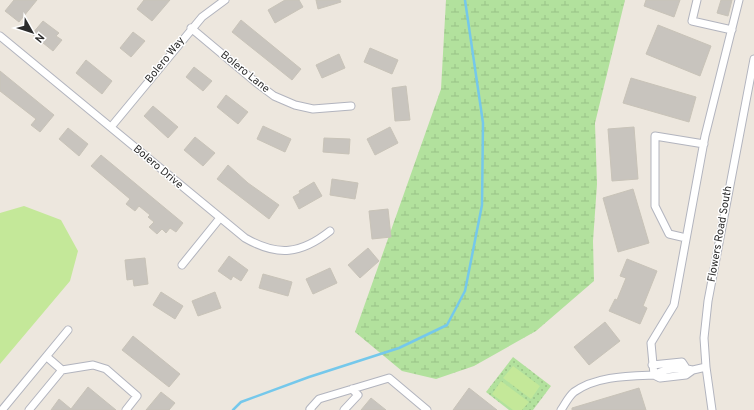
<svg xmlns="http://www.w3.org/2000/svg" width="754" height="410" viewBox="0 0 754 410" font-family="Overpass,sans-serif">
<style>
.wetland{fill:url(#wetland-marsh)}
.park{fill:url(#park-dots)}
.pitch{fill:#c4e899}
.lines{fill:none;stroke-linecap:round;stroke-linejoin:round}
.stream{stroke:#75c8eb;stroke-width:2.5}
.building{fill:#c8c4be;stroke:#c8c3b8}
.minor-casing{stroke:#b2b4be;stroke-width:9}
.minor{stroke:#fff;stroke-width:7}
.labels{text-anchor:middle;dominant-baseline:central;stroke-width:3;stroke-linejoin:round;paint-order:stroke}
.street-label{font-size:11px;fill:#2c2c2c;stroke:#fff}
</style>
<defs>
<pattern id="wetland-marsh" width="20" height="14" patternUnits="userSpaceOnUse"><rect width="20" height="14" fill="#b2e19d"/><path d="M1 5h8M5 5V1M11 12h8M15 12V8" fill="none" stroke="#99c187"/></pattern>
<pattern id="park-dots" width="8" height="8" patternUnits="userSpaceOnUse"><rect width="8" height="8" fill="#b2e19d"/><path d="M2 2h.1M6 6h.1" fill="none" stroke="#99c187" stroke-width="1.8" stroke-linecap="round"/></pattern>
</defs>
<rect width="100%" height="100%" fill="#ede7de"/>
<path class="wetland" d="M446,0H625L595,123L597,184L593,241L594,281L536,331L474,366L436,379L402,371L355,332L441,89Z"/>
<path class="park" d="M513,357L551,386L533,410H509L486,392Z"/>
<path class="pitch" d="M24,206L61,220L78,251L70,281L0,364V213Z
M513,366L540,386L531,399L503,378Z
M501,381L529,402L522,410H513L492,394Z"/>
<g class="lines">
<path class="stream" d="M233,410L241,402L309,377L399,348L447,325L465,291L482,205L483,123L465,0"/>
</g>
<path class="building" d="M14,0H37L19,22L5,11Z
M144,0H170L152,21L137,9Z
M285,0H299L303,7L275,23L268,10Z
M316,0H340L341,2L318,9Z
M646,0H680L674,17L644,6Z
M721,0H732L728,16L717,13Z
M241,20L301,69L292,80L232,32Z
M43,21L59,33L56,36L62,40L53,51L32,34Z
M658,25L711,46L700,76L646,54Z
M133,32L145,41L131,57L120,48Z
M370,48L398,60L392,74L364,62Z
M339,54L345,68L322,78L316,65Z
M86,60L112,81L102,94L76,73Z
M194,67L212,81L203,91L186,77Z
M0,71L54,115L40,132L31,125L36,119L0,91Z
M631,78L696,97L689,122L623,103Z
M406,86L410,120L395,121L392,88Z
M226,95L248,112L238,124L217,107Z
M153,106L178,127L168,138L144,116Z
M263,126L291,139L285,152L257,139Z
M390,127L398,143L375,155L367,139Z
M634,127L638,179L612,181L608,129Z
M68,128L88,144L79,156L59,139Z
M195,137L215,153L203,166L184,150Z
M324,138L350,139L349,154L323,152Z
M101,155L183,223L176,232L170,228L166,233L162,229L157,234L149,227L154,222L148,217L150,215L139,206L135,211L126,204L130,199L91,166Z
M228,165L248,183L279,205L269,219L217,179Z
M332,179L358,183L355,199L330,195Z
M314,182L322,196L299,209L293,197L300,193L299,191Z
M633,189L649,243L618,252L603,198Z
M388,209L391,237L372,239L369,211Z
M368,248L379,261L360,278L348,265Z
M229,256L248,270L241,281L233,276L231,280L218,271Z
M145,258L148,284L134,286L133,279L127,280L125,260Z
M627,259L657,271L643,306L647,308L640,324L609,311L615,299L617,300L626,278L620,276Z
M330,268L337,283L313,294L306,279Z
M263,274L292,282L288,296L259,288Z
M161,292L183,306L175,319L153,305Z
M215,292L221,308L198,316L192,301Z
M605,322L620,341L589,365L574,347Z
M133,336L180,374L169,387L122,350Z
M88,387L116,410H51L59,399L71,409Z
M469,388L497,410H453Z
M639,388L646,410H572V408Z
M161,392L175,403L169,410H146Z
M371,398L386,410H361Z"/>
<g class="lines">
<g class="minor-casing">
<path id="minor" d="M697,0L692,21L732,30
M191,28L258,84L274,96L295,105L313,109L351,106
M0,36L245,238C278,257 301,254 330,231
M111,127L202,17L225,0
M686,238L669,234L655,206V136L704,144
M182,265L220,218
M652,365L682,362L686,368
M62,370L93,365L106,369L137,396L126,410
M693,370C683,367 662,369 654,375L660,378L686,375L693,370L706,367
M2,410L68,330
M29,410L62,370L47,357
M311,410L310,409L319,399L389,378L427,410
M344,410L358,395L352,389
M561,410C565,404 569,396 574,392C596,376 628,376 654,375L651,343L674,305L705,136L739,0
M712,410L706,367L704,338L708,301L754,59"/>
</g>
<use href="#minor" class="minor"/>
</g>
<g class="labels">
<g class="street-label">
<text transform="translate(165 60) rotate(-51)">Bolero Way</text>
<text transform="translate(245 72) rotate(39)">Bolero Lane</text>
<text transform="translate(158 167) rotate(40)">Bolero Drive</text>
<text transform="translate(720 234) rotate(-80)">Flowers Road South</text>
</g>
</g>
<g transform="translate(32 32) rotate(129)" stroke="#ffffff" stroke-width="3" paint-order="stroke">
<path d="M0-3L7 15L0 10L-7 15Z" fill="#2c2c2c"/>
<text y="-6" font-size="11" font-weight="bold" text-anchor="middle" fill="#2c2c2c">N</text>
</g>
</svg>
